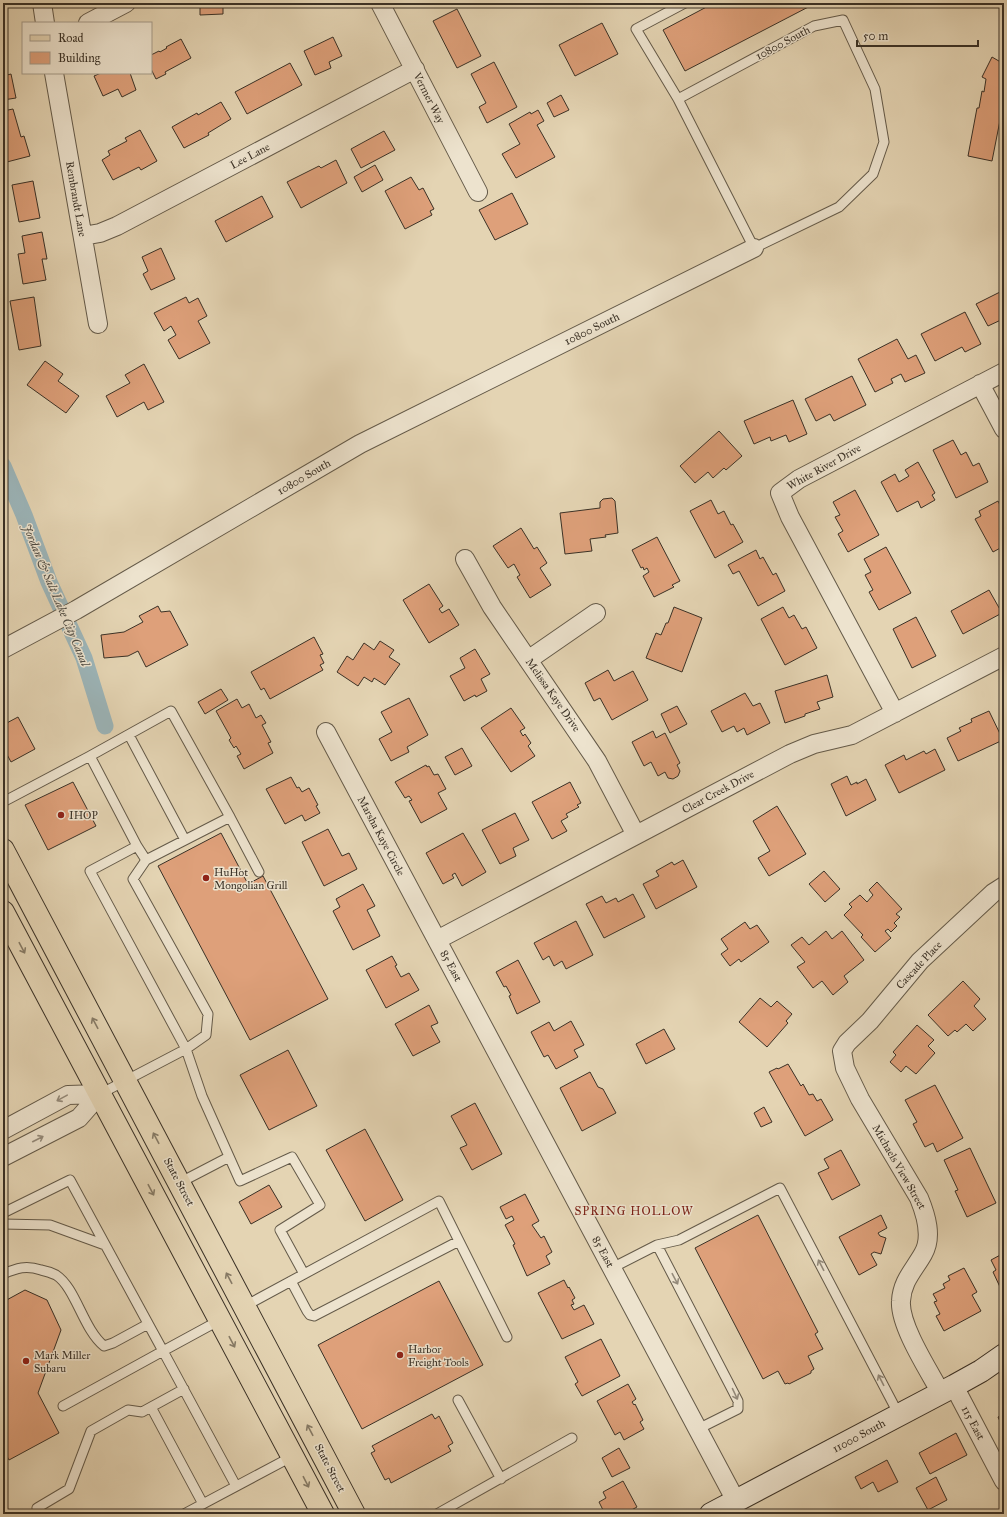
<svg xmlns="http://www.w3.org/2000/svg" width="1007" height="1517" viewBox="0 0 1007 1517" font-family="'IM FELL Great Primer',serif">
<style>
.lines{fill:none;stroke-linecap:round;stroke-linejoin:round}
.canal{stroke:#9cb5b9;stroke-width:17}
.building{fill:#dea07a;stroke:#3a3126}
.lane-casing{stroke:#645a49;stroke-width:11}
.street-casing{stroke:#645a49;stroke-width:20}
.secondary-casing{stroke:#3a3126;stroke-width:24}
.primary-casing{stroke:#3a3126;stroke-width:24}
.lane{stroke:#ede3ce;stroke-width:9}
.street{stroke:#ede3ce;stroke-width:18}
.secondary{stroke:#ede3ce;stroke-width:22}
.primary{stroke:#e4d4b3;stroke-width:22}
.oneway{stroke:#867a65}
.oneway2{stroke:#948a7a}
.poi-dot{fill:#8f2418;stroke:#ede3ce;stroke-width:1.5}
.labels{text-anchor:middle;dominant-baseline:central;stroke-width:3;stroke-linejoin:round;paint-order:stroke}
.street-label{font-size:11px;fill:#3a3126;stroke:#ede3ce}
.poi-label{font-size:11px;fill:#3a3126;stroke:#ede3ce;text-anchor:start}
.water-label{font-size:12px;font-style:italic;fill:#4e4b43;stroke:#ede3ce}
.neighbourhood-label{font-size:12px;letter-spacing:1px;fill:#7a1f14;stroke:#ede3ce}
</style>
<rect width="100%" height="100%" fill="#e4d4b3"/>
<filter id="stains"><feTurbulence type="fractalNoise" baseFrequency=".005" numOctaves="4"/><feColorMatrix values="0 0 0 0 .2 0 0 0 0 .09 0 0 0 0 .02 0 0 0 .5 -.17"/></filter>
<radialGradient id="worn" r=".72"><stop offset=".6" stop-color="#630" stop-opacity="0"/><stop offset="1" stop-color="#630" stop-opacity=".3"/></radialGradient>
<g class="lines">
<path class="canal" d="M3,466L24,515L49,582L84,658L105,726"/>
</g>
<path class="building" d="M200,3H223V14L200,15Z
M714,3H816L685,71L663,30Z
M457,9L481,56L457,68L433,21Z
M602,23L618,54L575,76L559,45Z
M333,37L342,56L329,62L331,68L315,75L304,51Z
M181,39L191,58L165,72L166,74L156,79L151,69V55L159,51L160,52L167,48L166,47Z
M992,57L1004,64V100L992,161L968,156L977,108H979L982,91L984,92L986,79L982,77Z
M494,62L517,107L487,123L479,107L486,103L471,74Z
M290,63L302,85L247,114L235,92Z
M101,73H130L136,90L122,97L118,89L103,96L94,76Z
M11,74L16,98L3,100V76Z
M561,95L569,110L554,117L547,103Z
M221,102L231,119L208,133L209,135L184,148L172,127L197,113L198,115Z
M13,109L21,137L24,136L30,156L3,163V111Z
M538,110L544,121L537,125L555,157L516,178L502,154L520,144L509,124L530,112L531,114Z
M140,130L157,161L141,170L139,167L113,180L102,160L110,155L108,151L127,141L125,138Z
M384,131L395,150L361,168L351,149Z
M336,160L347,183L301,208L287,182L319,166L321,168Z
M375,165L383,180L362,192L354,177Z
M411,177L419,190L423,188L434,209L430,211L432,215L405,229L385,191Z
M33,181L40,218L19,222L12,185Z
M512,193L528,224L495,240L479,210Z
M262,196L273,217L226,242L215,221Z
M42,232L47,259H42L46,280L23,284L18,254L25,253L22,236Z
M161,248L175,279L151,290L143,274L148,271L142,257Z
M1004,290V321L1003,319L988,326L976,304Z
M34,297L41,346L19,350L10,301Z
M186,297L189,303L198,298L207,316L198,321L210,343L179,359L168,340L176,335L171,326L164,331L154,313Z
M965,312L981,344L965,352L962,347L935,361L921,334Z
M897,339L908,359L916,355L925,373L905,382L901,374L891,379L893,383L875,392L858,359Z
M45,361L63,374L58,381L79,396L66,413L27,385Z
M144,364L164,402L148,410L144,402L117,417L106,396L130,383L125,375Z
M852,376L866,405L834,421L830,414L816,421L805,399Z
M793,400L807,434L789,442L786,435L771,441L770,437L754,444L744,421Z
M719,431L742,456L726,470L724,468L713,478L708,472L695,483L680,466Z
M953,440L961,455L966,452L973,466L979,463L988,482L956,498L933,450Z
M918,462L935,493L932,495L935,500L921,508L918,501L897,512L881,482L895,474L899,482L909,476L905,470Z
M855,490L879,535L848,552L838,534L843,531L835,517L840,515L833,502Z
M612,498L615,501L618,533L605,535L606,537L590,539L592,551L565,554L560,513L600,508V502L603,499Z
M711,500L718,514L724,511L731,525L733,524L743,542L715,558L690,511Z
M998,501L1001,507L1004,505V546L993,552L975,519L981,516L979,511Z
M521,528L534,549L537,547L547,563L540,568L551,585L530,598L517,577L520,575L514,564L508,568L493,546Z
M657,537L680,581L672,585L674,587L654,597L643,576L649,572L647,568L644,570L643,567L641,568L632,550Z
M886,547L911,593L879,610L869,592L873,590L865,575L871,572L864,559Z
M756,550L760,559L763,557L773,575L776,573L785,591L758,606L739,571L733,574L728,565Z
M429,584L443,606L439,609L442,613L449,609L459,625L429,643L403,600Z
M989,590L1002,613L963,634L951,611Z
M158,606L161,612L170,611L188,645L146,667L138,651L128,656L104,658L101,635L124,632L143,622L139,616Z
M674,607L702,618L682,672L646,658L656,633L661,635L666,623H668Z
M783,607L789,618L794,615L802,629L806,627L817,648L785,665L761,619Z
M916,617L936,656L912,668L893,629Z
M314,637L323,654L320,655L324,663L320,665L323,670L270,699L264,688L261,690L251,672Z
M380,641L394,650L389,657L400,664L385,685L374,678L372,682L364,677L358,686L337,672L347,656L353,660L364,643L374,650Z
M475,649L490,674L481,679L487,691L476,697L475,695L464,701L450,676L465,668L460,658Z
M608,670L614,681L633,671L648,700L612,720L600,698L594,701L585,683Z
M827,675L833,697L817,702L820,709L805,714V716L785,723L775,691Z
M221,689L228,700L205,714L198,702Z
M745,693L753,706L760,703L770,723L747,735L744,728L737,732L734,726L722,732L711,711Z
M409,698L428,735L407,747L409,752L391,761L379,739L392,732L381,712Z
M237,699L242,708L249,704L256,718L261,715L266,723L262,725L271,742L268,743L273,753L244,769L237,756L241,754L236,746L234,748L229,740L231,738L216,711Z
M677,706L687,724L670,733L661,714Z
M511,708L525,728L520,731L523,736L525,734L531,743L528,746L535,756L511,772L481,728Z
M989,711L1003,740L958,761L947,738L961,731L959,728L972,722L971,719Z
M18,717L35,749L11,762L3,747V725Z
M653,731L656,738L665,733L680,763L677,765L680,771L678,776L673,779L668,778L665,772L658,776L651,762L644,766L632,742Z
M462,748L472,766L455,775L445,757Z
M935,749L945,770L899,793L885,765L904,755L906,760L924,751L926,754Z
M426,765L427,767L429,766L434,775L438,774L446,789L438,793L447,809L421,823L409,801L412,800L409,796L405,798L395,782Z
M847,776L851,785L857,782V784L866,779L876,800L846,816L831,784Z
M291,777L297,788L299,787L302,792L309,788L318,805L316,806L320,813L305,821L302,815L285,824L266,789Z
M73,782L96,826L48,850L25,805Z
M570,782L581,803L577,805L579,807L566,814L568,817L561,821L567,831L552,839L532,802Z
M777,806L806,854L769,876L758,858L770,851L753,821Z
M515,813L529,840L513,848L516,856L500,864L482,830Z
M328,829L342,856L349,853L357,869L324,886L302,842Z
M221,833L248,884L263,876L328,999L250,1040L158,866Z
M463,833L486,872L462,886L455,873L452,875L454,878L443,884L426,853Z
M683,860L697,887L656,909L643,884L659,876L656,871L672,862L674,865Z
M824,871L840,889L825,902L809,884Z
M877,882L902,909L896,914L900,917L894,923L897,926L891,932L888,929L885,931L891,938L875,952L861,937L863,935L844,915L852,907L849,904L860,895L867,902L873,895L869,890Z
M363,884L375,906L367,910L380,936L353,950L333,911L340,907L336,899Z
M633,894L645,917L604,938L586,904L602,896L606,903L616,898L618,902Z
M576,921L593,955L566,969L562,961L554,966L549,956L543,960L534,943Z
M745,922L750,929L757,925L769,942L741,962L739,959L730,966L721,954L728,949L721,939Z
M826,931L832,939L842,931L864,960L844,976L848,982L833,995L822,981L813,988L797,967L805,962L791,945L802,937L809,945Z
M392,956L397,965L395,966L401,977L409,973L419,990L386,1008L366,970Z
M518,960L540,1002L517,1014L509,996L511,995L506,986L504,987L496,972Z
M963,981L980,999L974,1006L986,1019L973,1031L966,1024L957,1032L955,1030L948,1036L928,1015Z
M760,998L771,1007L777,1001L792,1014L786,1021L788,1023L767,1047L739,1022Z
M429,1005L438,1023L431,1026L440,1042L413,1056L395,1024Z
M571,1021L584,1045L574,1050L578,1057L556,1069L548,1055L544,1057L531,1032L549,1022L554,1031Z
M917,1025L934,1040L928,1046L935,1053L916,1074L906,1066L901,1072L890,1062L896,1055L893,1052Z
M664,1029L675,1049L646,1064L636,1044Z
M288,1050L317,1106L269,1130L240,1075Z
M788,1064L801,1086L803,1084L809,1095L813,1094L817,1101L821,1099L833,1120L805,1136L769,1072L777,1068L778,1069Z
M590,1072L598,1087L603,1089L616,1113L582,1131L560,1088Z
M935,1085L963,1138L937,1152L933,1143L925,1147L913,1124L917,1122L905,1100Z
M475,1103L502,1154L472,1170L460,1148L467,1145L451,1116Z
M764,1107L772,1122L761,1127L754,1113Z
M365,1129L403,1200L365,1221L326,1150Z
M970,1148L996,1203L967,1217L955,1191L958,1190L944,1160Z
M841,1150L860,1185L832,1200L818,1173L829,1168L824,1159Z
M269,1185L282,1207L251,1224L239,1202Z
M525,1194L539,1221L532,1225L541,1238L544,1236L552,1252L546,1256L550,1264L527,1276L513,1245L515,1244L505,1225L514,1220L512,1216L506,1219L500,1207Z
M758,1215L818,1332L815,1334L823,1349L808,1356L814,1369L811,1371V1373L789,1384L788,1383L785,1384L778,1371L763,1379L695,1248Z
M881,1215L887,1228L878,1233L880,1236L886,1238L881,1254L874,1252L871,1254L877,1265L859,1275L839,1237Z
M1004,1253V1285L1000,1287L993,1272L996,1270L991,1260Z
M964,1268L977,1292L972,1295L981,1311L944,1331L936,1316L940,1314L934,1302L937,1301L933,1294L945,1288L943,1284L950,1280L948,1276Z
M564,1280L568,1288L569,1287L575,1298L572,1300L574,1304L571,1305L574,1310L584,1305L594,1324L562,1339L538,1293Z
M439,1281L483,1365L362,1429L318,1345Z
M25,1290L47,1300L61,1330L38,1393L59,1433L9,1460L3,1449V1302Z
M601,1339L620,1376L582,1396L575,1384L578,1382L565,1357Z
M628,1384L636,1399L632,1402L634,1405L635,1404L643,1420L640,1422L644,1429L624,1440L620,1432L615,1435L597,1401Z
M432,1414L435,1419L439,1416L453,1443L448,1446L451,1451L391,1483L389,1478L385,1480L371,1453L375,1451L372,1446Z
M1004,1414V1430L998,1417Z
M956,1433L967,1455L930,1474L919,1453Z
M619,1448L630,1468L612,1477L602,1458Z
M887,1460L898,1482L878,1492L873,1482L861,1489L855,1477Z
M936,1477L947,1500L928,1510L916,1488Z
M623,1481L637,1507L624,1514L621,1510L615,1513L614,1511L609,1514H605L599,1502L606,1498L603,1492Z"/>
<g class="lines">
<g class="lane-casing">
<path id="lane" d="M678,99L814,26L843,20L875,89L884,142L873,174L839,207L754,248L678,99L636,29L685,3
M129,735L185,840
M90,756L171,711L230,817L146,860
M3,802L90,756L137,846L90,871L186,1049L202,1096L240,1181L292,1157L320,1205L280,1230L304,1274
M230,817L259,872
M100,1094L186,1049L206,1035L208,1014L133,879L146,860L137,846
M179,1183L229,1157
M3,1213L70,1180L163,1351L220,1320
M3,1224L50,1225L105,1245
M657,1245L738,1401V1409L698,1429
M612,1268L657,1245L679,1240L780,1188L899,1415
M3,1274C17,1268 26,1265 41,1270C46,1271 52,1273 56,1275C76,1288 83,1329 104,1346L113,1343L148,1324
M291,1281L307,1311L310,1315L314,1316L459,1241
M245,1306L439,1201L507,1337
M458,1400L501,1479
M63,1406L163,1351L236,1486
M151,1407L203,1504
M40,1514L37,1508L69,1489L91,1431L128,1410L142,1412L184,1389
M184,1514L293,1456
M437,1514L572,1438"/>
</g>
<g class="street-casing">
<path id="street" d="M42,3L45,23
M380,3L478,192
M88,23L126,3
M54,73L98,324
M83,236L100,233L117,226L415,69
M980,384L1004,429
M465,559L492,607L597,761L636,835
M3,649L76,610L360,444L754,248
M528,660L596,613
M895,713L790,517L780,493L799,479L1004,372
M326,732L736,1501
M437,940L790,754L814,744L852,735L1004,656
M3,1130L68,1095L100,1094
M3,1157L79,1118L100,1094
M954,1386L1004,1481
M941,1393C929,1371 899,1325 901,1301C902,1281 914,1270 923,1254C933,1237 926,1215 919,1198L860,1099L845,1068L842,1051L847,1043L870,1021L920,961L993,893L1004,886"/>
</g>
<g class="secondary-casing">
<path id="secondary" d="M711,1514L954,1386L981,1371L1004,1355"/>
</g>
<g class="primary-casing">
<path id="primary" d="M3,850L354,1514
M3,912L323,1514"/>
</g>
<use href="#lane" class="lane"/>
<use href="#street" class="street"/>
<use href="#secondary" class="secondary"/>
<use href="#primary" class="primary"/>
</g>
<defs><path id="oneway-shaft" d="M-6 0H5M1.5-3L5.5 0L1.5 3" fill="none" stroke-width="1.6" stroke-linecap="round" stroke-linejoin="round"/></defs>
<g class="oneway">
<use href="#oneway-shaft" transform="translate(22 948) rotate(62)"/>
<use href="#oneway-shaft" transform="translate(95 1023) rotate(-118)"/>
<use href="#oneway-shaft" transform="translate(156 1138) rotate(-118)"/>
<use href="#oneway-shaft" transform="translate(151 1190) rotate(62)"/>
<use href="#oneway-shaft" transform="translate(229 1278) rotate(-118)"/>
<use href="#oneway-shaft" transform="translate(232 1342) rotate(62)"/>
<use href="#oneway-shaft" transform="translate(310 1430) rotate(-118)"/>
<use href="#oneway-shaft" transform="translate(306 1482) rotate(63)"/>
</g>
<g class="oneway2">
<use href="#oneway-shaft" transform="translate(62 1098) rotate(151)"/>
<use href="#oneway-shaft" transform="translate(38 1139) rotate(-27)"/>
<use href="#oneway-shaft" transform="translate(821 1265) rotate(-117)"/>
<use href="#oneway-shaft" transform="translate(675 1279) rotate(62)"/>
<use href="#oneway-shaft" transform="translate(881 1380) rotate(-117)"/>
<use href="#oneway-shaft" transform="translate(735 1394) rotate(65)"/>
</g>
<g class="poi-dot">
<circle cx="61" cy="815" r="4"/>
<circle cx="206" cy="878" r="4"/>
<circle cx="400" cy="1355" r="4"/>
<circle cx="26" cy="1361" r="4"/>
</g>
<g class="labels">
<g class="street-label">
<text transform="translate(783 43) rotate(-28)">10800 South</text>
<text transform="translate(429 98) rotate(63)">Vermer Way</text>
<text transform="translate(250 156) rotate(-28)">Lee Lane</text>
<text transform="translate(76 199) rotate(80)">Rembrandt Lane</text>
<text transform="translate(592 329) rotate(-26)">10800 South</text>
<text transform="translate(824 467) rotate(-29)">White River Drive</text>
<text transform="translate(304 477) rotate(-30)">10800 South</text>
<text transform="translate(553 695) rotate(55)">Melissa Kaye Drive</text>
<text transform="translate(718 792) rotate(-28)">Clear Creek Drive</text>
<text transform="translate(381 836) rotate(62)">Marsha Kaye Circle</text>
<text transform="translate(919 965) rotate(-47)">Cascade Place</text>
<text transform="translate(451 966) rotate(62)">85 East</text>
<text transform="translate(899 1167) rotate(60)">Michaels View Street</text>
<text transform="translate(179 1182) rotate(62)">State Street</text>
<text transform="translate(603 1252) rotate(62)">85 East</text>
<text transform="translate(973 1423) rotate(62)">115 East</text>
<text transform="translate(859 1436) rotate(-28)">11000 South</text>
<text transform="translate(330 1468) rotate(62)">State Street</text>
</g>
<g class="poi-label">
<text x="69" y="815">IHOP</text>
<text x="214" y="872">HuHot<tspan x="214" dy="13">Mongolian Grill</tspan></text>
<text x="408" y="1349">Harbor<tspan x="408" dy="13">Freight Tools</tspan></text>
<text x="34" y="1355">Mark Miller<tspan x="34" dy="13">Subaru</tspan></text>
</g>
<g class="water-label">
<text transform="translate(56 595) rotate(67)">Jordan &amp; Salt Lake City Canal</text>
</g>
<g class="neighbourhood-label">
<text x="634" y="1211">SPRING HOLLOW</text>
</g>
</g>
<rect width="1007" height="1517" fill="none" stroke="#e4d4b3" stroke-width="16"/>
<rect x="4" y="4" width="999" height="1509" fill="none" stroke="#3a3126" stroke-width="2"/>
<rect x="8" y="8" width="991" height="1501" fill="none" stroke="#3a3126"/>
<rect x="22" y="22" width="130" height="52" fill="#ede3ce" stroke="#a59c8b"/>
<rect x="30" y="35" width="20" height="6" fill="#e4d4b3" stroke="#a59c8b"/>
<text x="58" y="42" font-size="12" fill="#3a3126">Road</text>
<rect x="30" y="52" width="20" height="12" fill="#dea07a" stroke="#a59c8b"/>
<text x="58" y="62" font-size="12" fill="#3a3126">Building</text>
<path d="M857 40v6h121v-6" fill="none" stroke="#3a3126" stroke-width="2"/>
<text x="863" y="40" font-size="12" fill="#3a3126" stroke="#ede3ce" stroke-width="3" paint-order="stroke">50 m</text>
<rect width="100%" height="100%" filter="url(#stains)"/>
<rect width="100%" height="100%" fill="url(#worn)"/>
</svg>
